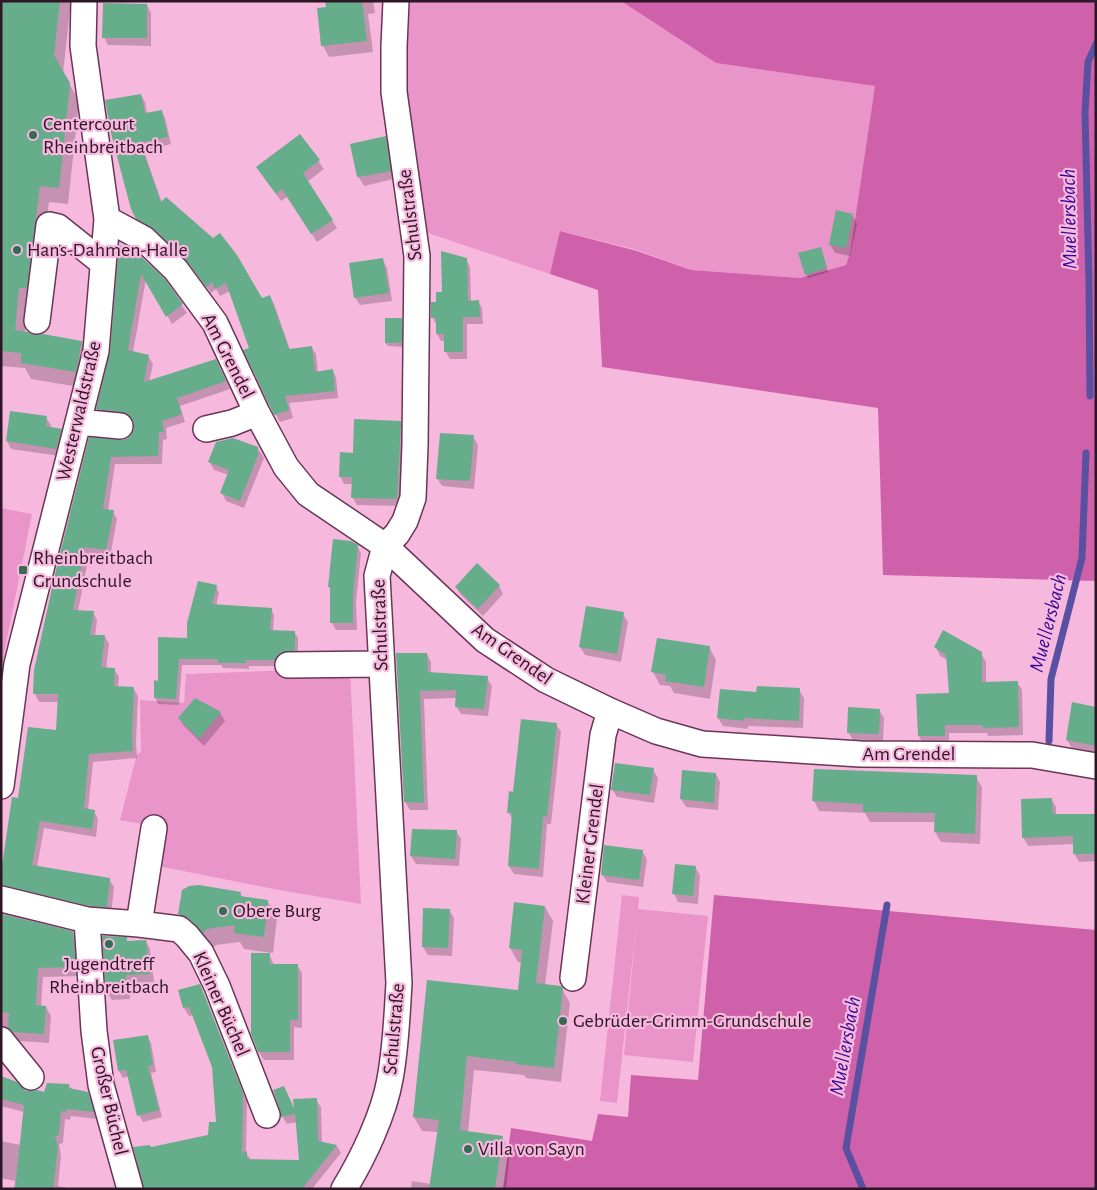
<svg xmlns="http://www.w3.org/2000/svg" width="1097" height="1190" viewBox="0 0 1097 1190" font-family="'Alegreya Sans',sans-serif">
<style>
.green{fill:#ea95ca}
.forest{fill:#cf61aa}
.shadow{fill:#0003}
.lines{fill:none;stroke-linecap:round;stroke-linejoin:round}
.stream{stroke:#5a50a1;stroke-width:7}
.building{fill:#66ad8b}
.minor-casing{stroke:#6a3658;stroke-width:28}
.minor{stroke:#fff;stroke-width:25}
.poi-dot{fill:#356c53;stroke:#f7b8de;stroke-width:2}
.labels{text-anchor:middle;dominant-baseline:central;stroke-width:4.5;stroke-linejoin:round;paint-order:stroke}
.poi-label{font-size:20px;fill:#2d1625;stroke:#f7b8de;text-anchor:start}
.street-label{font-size:20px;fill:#2d1625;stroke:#f7b8de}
.water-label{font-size:21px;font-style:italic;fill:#320693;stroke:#f7b8de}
</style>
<rect width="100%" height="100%" fill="#f7b8de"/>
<path class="green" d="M410,1H621L716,63L875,86L850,253L846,265L800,278L691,270L637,250L561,231L550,274L422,231L405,98Z
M1,508L32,514L1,669Z
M350,668L361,904L279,890L158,866L165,828L120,820L137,754L141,752L140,700L184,703L186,674Z
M622,895L639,897L638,909L708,916L693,1062L624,1055L637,917L617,1103L600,1101Z"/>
<path class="forest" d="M621,1H1096V581L883,575L878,408L602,367L598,290L550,274L560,231L637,251L691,270L800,278L846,265L850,253L875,86L716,63Z
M714,895L1096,930V1189H503L511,1128L592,1141L598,1114L628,1117L631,1075L698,1080Z"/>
<path class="shadow" d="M1,1H71L63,73L79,101L68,204L49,202L35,304H28L25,332L35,336L82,342L91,358L85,388L31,379L25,368L1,366Z
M327,1H373L375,13L368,14L373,52L329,57L323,46L327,8Z
M147,5L151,13V46L108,45L104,37Z
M141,95L145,102L147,114L161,111L165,118L171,144L144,151L162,203L261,299L269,296L274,304L290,350L311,347L316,354L318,373L332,370L336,377L338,398L289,403L293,418L280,422L271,406L230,291L220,296L216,289L211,293L192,267L160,236L142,226L132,209Z
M300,135L324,169L307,182L337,228L317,242L287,197L281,201L257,167Z
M385,138L390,146L394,179L364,186L359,178L352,145Z
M853,216L857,224L850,256L835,253L830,244Z
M120,247L164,280L187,313L172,324L146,279L133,352L148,356L153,364L149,382L220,368L230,389L180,406L185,422L166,428L167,439L163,440L162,464H115L108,511L113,512L117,519L110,557L89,555L78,611L93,612L97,620L95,636L105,637L109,644L106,669H114L119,677L118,688H133L138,696L136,743L137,758L93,762L88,810L94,811L98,819L96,837L44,828L37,867L109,879L114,887L111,915L5,893L1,886V881L19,799L58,732L59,702H39L35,694L90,439L126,440L132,435L135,428L134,422L127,419L102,417L97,409L112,353Z
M821,248L828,272L808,278L806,274Z
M466,259L470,267L471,302L478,301L482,308L483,324H467V359H450L446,352V341H441L437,334L436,324L432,317L443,293Z
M383,260L387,268L392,301L360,305L355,297Z
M401,319L403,323V347L388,346L386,343Z
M46,418L51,425L50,428L61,430L65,437L60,456L11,449L7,441Z
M400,422L404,429L401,506L357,505L353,498V484H344L340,476L354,454Z
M473,437L478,445L474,489L442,486L437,478Z
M233,439L259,450L264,458L244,508L226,501L222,493L229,475L214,470L209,461Z
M357,546L361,553L356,602L357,630H336L332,623L331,591L329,587Z
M216,586L219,593L216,606L271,609L274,615L273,632H294L298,638V657L278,666H249V669L223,668L221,665H182L179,705L158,704L155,697L159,682L189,639Z
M499,586L503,594L483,616L461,595L456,587Z
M623,614L628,622L621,662L585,655L580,647Z
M709,647L716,660L710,699L674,693L670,686L660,685L653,672Z
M936,647L981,653L986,662V683L1017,682L1022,690L1023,735L988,736L987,733H949V743L923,744L919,736L950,694L948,660L940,656Z
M427,654L431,662V674L487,678L492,686L488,716L461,714L456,706V698L424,699L428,810H410L405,802L397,655Z
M799,690L804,698L803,728L748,726V729L723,726L718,718L757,694Z
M195,700L220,713L225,721L204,746L184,726L179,718Z
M1096,708V752L1072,748L1067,740Z
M879,710L884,718L883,742L853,740L848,732Z
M556,724L561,732L551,824H547L543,877L514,874L509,866L513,820L508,812L514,793Z
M653,770L658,778L654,803L617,797L612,789Z
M684,771L716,774L720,782L718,810L686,807L681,799Z
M976,777L982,787L980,844L941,842L935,832V822H870L865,813L819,811L814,801Z
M1051,799L1056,807V815H1096V861L1079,862L1074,853V844L1028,846L1023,837Z
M456,831L461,839L459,866L416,864L411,856Z
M642,851L647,859L643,887L607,882L602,874Z
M695,867L700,875L698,904L678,902L674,894Z
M240,893L243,898L268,902L277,918L273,953L244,949L240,942L216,945L213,948L199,934L189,931L180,914Z
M545,907L553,921L545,985L561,987L570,1003L561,1082L526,1078L524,1075L474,1070L468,1133L502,1137L510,1151L506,1189H411L412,1181L431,1184L438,1132L422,1131L414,1117L520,992L522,962H518L510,948Z
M449,910L454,918L452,956L428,955L423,947Z
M1,915L73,933L78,942L80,976L43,977L41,1006L46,1007L51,1016L49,1043L19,1041L12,1035L1,1034Z
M104,937L126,939L128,942L146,941L150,949L154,982L130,983V999L112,1000L107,992Z
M269,954L274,965H297L302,973V1028L294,1027V1060H264L259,1052Z
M199,985L247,1102L246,1153L251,1160L301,1161L297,1122L287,1124L282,1116L295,1111L316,1100L321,1107L322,1143L337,1146L341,1153L312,1189H145L151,1148L209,1136L217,1123L213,1066L193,1015L189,1016L184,1008L180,991Z
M147,1036L151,1043L156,1072L151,1073L162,1117L143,1122L139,1115L129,1076L123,1078L119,1071Z
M1,1077L26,1092L44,1094L69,1085L72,1090L87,1093L92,1101L97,1119L71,1116L70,1120L65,1119L63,1143L59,1144L61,1156L58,1186L72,1189H14L15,1181L1,1178V1141L21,1145L24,1112L1,1106Z"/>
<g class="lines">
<path class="stream" d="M1090,396L1089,283L1085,112L1088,62L1096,44
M1049,741L1051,679L1082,558L1086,453
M863,1189L846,1148L887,905"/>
</g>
<path class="building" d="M1,1H60L54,55L70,83V86L59,188L40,186L27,288H19L15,330L28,332L35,335L43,334L82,341L76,372L21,363V353L1,351Z
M325,1H362L367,41L321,46L317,8L326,7Z
M103,3L147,4V38H102Z
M141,94L145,113L162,110L168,137L140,143L161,202L166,197L213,238L220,233L237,255L262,298L270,295L289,349L312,346L315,372L333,369L335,391L285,396L289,410L274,415L243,350L249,348L226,283L215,289L212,282L206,287L186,260L154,229L136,219L131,209L124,183L111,133L105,100Z
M300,134L320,160L303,173L333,220L311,234L282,189L276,194L256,167Z
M386,136L391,171L357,177L350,144Z
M836,210L853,214L846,248L829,245Z
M119,245L135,251L165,279L183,304L166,317L141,274L128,350L149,355L144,382L216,359L226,381L177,398L182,414L162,421L164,432H159L158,456L111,457L103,509L114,510L106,550L85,547L73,610L94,611L90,635H105L101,667L115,668L114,686L134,687L132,734L133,751L89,754L84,808L95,810L92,829L40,821L32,865L110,878L107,907L89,906L1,885V873L12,797L18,798L28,727L56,730L58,694H33L34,670L56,570L89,437L119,440L126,439L131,435L134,428L133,420L128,414L121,412L96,409L110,352Z
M821,247L827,268L805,275L798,253Z
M441,251L467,258L468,301L479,300L480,317H463V352H444V334H436V318H431V302H436V292H442Z
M383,258L389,293L354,298L349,263Z
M385,318H402V343H385Z
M10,411L47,416L46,426L62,429L56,449L6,441Z
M354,419L401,421L397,499L351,498L352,477H339L340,452L353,453Z
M440,433L474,435L470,481L436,479Z
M233,438L258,447V455L240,501L220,493L229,470L208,462L216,442Z
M333,539L351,541L358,545L353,594V623H330V587H328Z
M477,563L500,585L478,609L455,587Z
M198,581L217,585L212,604L272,608L270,630L295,631V651L281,652L275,660H246V663H218V659H179L176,699L154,698V680L158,681V637L187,638V623Z
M586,606L624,612L617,654L579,647Z
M943,630L982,652V682L1018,681L1019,727L983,728L982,725H945V736H918L916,694L949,693L946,655L934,647Z
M657,638L710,646L704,687L665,681L666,675L651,672Z
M396,653H427L428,672L488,676L484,709L455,707L456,690L420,691L424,803L404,802Z
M757,686L800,688L799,721L744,718V721L717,718L720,689L756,692Z
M195,698L221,712L199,739L178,718Z
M1072,702L1096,707V746L1066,740Z
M848,707L880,709L879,734L847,733Z
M521,719L557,723L547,817L543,816L539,869L508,866L512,813H507L509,791L513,792Z
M615,763L654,768L650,795L611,790Z
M814,769L977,775L975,834L934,832L935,813L863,812V804L812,801Z
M682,770L716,773L714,803L680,799Z
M1052,798L1053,814H1096V854H1073V836L1022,838L1021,799Z
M412,829L457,830L455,859L410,856Z
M604,845L643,850L639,880L601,875Z
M675,864L696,866L693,896L672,894Z
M199,885L241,892L240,896L268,900L264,937L234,933L235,925L207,929L203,933L188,918L178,914L182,890L189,886Z
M514,902L545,906L536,983L561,986L563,988L554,1068L516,1064L517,1062L467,1056L460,1130L503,1136L495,1189H429L439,1120L413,1117L427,980L518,990L522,950L509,948Z
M423,908L450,909L448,948L422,947Z
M1,914L73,931L76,967L38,968L36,1005L46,1006L44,1034L13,1032L8,1028L9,1013L1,1012Z
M102,936L127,937V941L146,940L150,974L126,975V992H106Z
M251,953H270V964H298V1020H290V1052H258L251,1034Z
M200,984L243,1093L242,1153L247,1151V1159L299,1160L295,1114L281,1117L280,1110L273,1090L284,1086L294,1108L293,1099L317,1098L318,1141L337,1145L302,1189H144L133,1147L150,1145L151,1147L208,1135L209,1122H216L212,1067L189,1007L183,1008L178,990Z
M148,1035L153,1065L148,1066L159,1110L137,1116L126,1070L118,1071L113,1040Z
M1,1076L17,1082L26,1091L37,1090L44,1092L47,1083L69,1084V1088L88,1092L94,1112L67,1109L66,1112L61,1111L59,1135L55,1136L58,1147L53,1189H15L24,1105L1,1099Z"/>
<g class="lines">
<g class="minor-casing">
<path id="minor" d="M107,219L144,239L176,270L215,323L257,413L286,467L308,494L385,546L485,640L546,680L610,711L656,731L702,744L860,754L1032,755L1096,766
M37,321L49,225L58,227L103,263
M78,422L120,426
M206,429L232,423L257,413
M288,665L380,664
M1,786L17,664L96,351L107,219L83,46L84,1
M1,899L87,920L139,924L179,929L187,936L201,953L217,986L267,1115
M87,920L94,1031L101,1085L130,1189
M139,924L154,828
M573,978L603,735L610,711
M1,1040L31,1077
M344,1189C363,1158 384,1114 390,1079C396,1047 397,1015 399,983L377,576L385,546L397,534L405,521L413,498L415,445L417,256L394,92V47L396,1"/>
</g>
<use href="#minor" class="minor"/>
</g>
<g class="poi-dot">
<circle cx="33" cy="135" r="5"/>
<circle cx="17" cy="250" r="5"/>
<rect x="18" y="565" width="10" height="10" rx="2.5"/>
<circle cx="223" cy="911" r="5"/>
<circle cx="109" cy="944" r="5"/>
<circle cx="563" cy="1021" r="5"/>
<circle cx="468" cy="1149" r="5"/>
</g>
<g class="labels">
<g class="poi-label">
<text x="43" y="124">Centercourt<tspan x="43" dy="23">Rheinbreitbach</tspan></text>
<text x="27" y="250">Hans-Dahmen-Halle</text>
<text x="33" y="558">Rheinbreitbach<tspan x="33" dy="23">Grundschule</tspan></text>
<text x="233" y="911">Obere Burg</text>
<text x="109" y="964" text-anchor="middle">Jugendtreff<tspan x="109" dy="23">Rheinbreitbach</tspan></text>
<text x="573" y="1021">Gebrüder-Grimm-Grundschule</text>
<text x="478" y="1149">Villa von Sayn</text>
</g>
<g class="street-label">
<text transform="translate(410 215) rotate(-97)">Schulstraße</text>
<text transform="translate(228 356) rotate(63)">Am Grendel</text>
<text transform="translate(79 411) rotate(-77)">Westerwaldstraße</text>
<text transform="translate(380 625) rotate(-92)">Schulstraße</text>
<text transform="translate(512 654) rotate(35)">Am Grendel</text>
<text x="909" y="754">Am Grendel</text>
<text transform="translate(590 844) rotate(-83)">Kleiner Grendel</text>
<text transform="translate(221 1004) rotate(66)">Kleiner Büchel</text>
<text transform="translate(394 1029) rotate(-85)">Schulstraße</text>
<text transform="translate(109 1101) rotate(77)">Großer Büchel</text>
</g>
<g class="water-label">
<text transform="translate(1069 219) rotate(-91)">Muellersbach</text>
<text transform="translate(1048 623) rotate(-76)">Muellersbach</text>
<text transform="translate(845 1046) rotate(-80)">Muellersbach</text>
</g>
</g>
<rect width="1097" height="1190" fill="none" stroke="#2d1625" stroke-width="5"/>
</svg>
